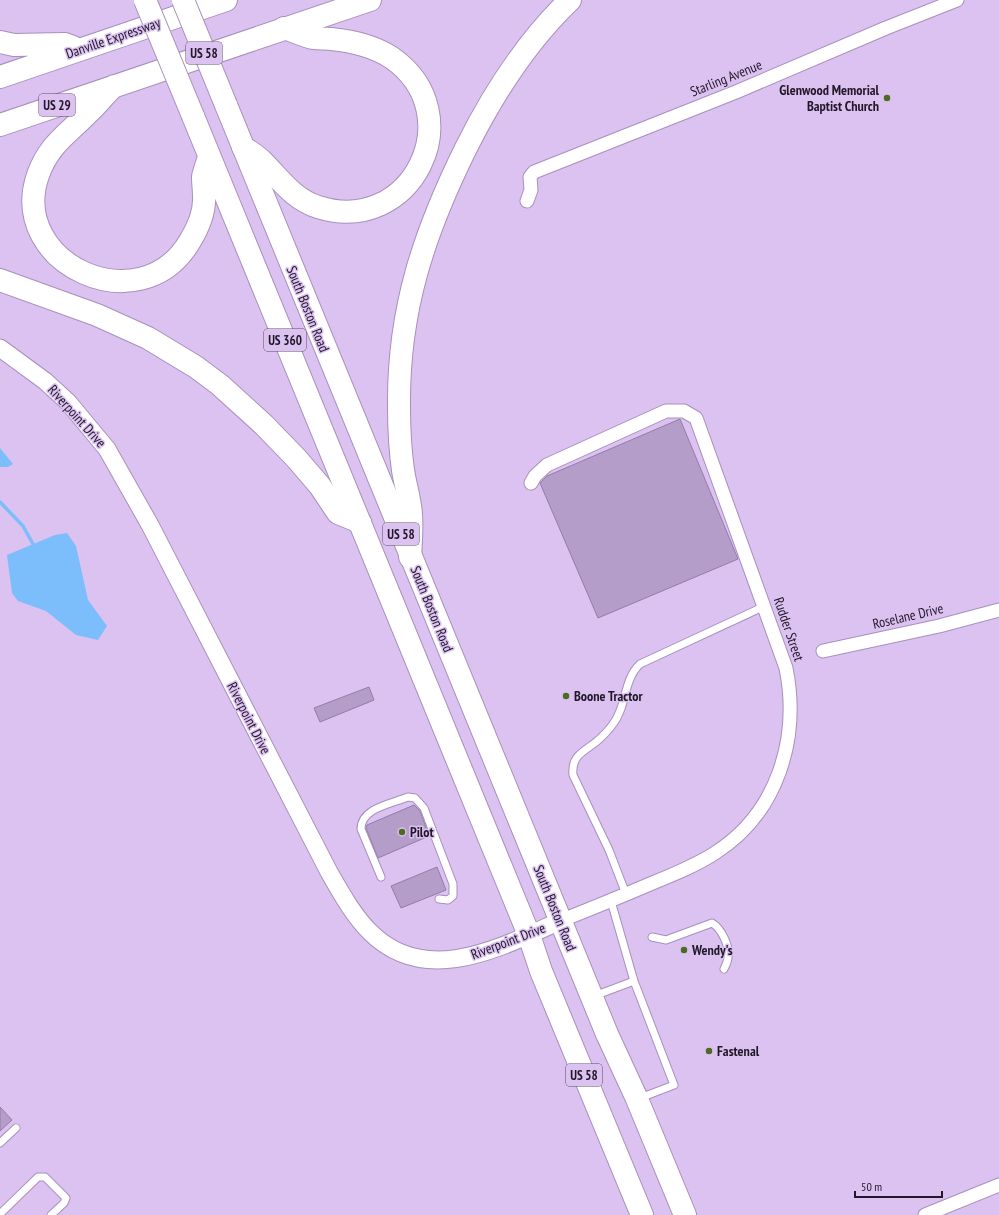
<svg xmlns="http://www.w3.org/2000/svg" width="999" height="1215" viewBox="0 0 999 1215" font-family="'PT Sans Narrow',sans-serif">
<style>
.water{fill:#7cbdfb}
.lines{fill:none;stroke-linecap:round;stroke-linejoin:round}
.stream{stroke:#7cbdfb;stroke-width:3.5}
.building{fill:#b49dc9;stroke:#937da8}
.service-casing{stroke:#a790bc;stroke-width:9}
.minor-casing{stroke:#a790bc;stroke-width:15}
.tertiary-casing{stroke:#a790bc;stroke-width:19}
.trunk-casing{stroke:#a790bc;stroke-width:24}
.motorway-casing{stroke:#a790bc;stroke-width:24}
.service{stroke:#fff;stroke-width:7}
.minor{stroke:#fff;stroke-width:13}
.tertiary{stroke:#fff;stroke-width:17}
.trunk{stroke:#fff;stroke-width:22}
.motorway{stroke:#fff;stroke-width:22}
.trunk-bridge-casing{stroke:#a790bc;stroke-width:24;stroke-linecap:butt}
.trunk-bridge{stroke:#fff;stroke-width:22}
.poi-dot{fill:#4d6b20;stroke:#dbc2f1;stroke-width:1.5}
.labels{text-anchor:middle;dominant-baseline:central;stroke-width:3;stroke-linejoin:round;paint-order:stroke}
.shield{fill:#dbc2f1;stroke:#584a64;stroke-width:1}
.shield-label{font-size:13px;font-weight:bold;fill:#201727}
.street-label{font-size:14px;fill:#201727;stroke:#dbc2f1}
.poi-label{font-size:14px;font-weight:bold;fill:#201727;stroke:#dbc2f1;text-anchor:start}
</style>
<rect width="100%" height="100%" fill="#dbc2f1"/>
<path class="water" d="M0,448L13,464L8,467H0Z
M67,533L76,546L88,600L107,626L98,640L76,635L46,611L18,601L12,593L7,555L55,535Z"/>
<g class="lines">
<path class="stream" d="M0,502L23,526L33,544"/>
</g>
<path class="building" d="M680,419L738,559L598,618L540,483L547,476Z
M369,687L374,700L320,722L314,708Z
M414,805L420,811L429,836L378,858L366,828L367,825Z
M437,867L446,890L401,908L391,886Z
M0,1107L12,1120L0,1131Z"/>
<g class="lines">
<g class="service-casing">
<path id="service" d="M381,877L361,829C361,808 391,804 408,797L415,798L424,808L453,884V896L448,900L439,899
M626,894L609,850L573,775C571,756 583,752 596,742C602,737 608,731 613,724C627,706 623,680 640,664L765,606
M611,901L634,981
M652,937L666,940L712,923C721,928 730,946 728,957C728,961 726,965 724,969
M594,996L634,981L674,1085L640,1098
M0,1143L16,1128
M0,1214L38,1177H45L66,1198L64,1203L51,1215"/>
</g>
<g class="minor-casing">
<path id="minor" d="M527,201L531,190L530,177L534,172L736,92L886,28L957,0
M531,483L535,476L547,465L666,411H684L696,418L786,668C800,738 778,813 715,853C695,866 672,875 650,884C620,897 590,909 560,921
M823,651L939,626L999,610
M925,1215L999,1185"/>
</g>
<g class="tertiary-casing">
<path id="tertiary" d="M0,348L45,381L68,402L107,449L150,525L329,872C341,893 353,915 370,932C426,988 501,947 560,921"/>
</g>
<g class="trunk-casing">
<path id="trunk" d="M226,105L607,1034L637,1099L685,1215
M193,116L529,935L541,971L642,1215"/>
</g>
<g class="motorway-casing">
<path id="motorway" d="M0,42L14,45L65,44L73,47
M0,77L226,0
M114,86C105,94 98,104 89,112C68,134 49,144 38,175C7,264 141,325 190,241C198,228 205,211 204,196C204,190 203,183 203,177C204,171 207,164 209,157
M0,125L370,0
M243,147C249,151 257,156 262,161C280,179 293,199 318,207C412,237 472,114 392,58C374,46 352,41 331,39C325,38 319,39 313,38C304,36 294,31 284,28
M0,280L97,315L148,338L196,367L220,385L264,425L296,458L320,486L338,513L360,522
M410,557C411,543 412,528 411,514C410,499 405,484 403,470C400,449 399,427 399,406C398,310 424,233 466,148C493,94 527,41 570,0"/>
</g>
<use href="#service" class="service"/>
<use href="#minor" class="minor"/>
<use href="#tertiary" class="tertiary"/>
<use href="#trunk" class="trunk"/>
<use href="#motorway" class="motorway"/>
<g class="trunk-bridge-casing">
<path id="trunk-bridge" d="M145,0L193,116
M183,0L226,105"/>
</g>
<use href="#trunk-bridge" class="trunk-bridge"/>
</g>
<g class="poi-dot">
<circle cx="887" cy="98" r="4"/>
<circle cx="566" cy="696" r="4"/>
<circle cx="402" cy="832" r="4"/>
<circle cx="684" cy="950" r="4"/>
<circle cx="709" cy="1051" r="4"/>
</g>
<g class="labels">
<g class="shield">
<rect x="186" y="42" width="36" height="22" rx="3"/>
<rect x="39" y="94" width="36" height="22" rx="3"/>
<rect x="264" y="329" width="42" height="22" rx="3"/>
<rect x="383" y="523" width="36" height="22" rx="3"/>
<rect x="566" y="1064" width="36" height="22" rx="3"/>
</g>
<g class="shield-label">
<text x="204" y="53">US 58</text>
<text x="57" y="105">US 29</text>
<text x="285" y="340">US 360</text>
<text x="401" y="534">US 58</text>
<text x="584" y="1075">US 58</text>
</g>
<g class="street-label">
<text transform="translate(113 38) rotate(-19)">Danville Expressway</text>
<text transform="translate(726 78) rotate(-22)">Starling Avenue</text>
<text transform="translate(308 309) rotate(68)">South Boston Road</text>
<text transform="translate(77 416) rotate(48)">Riverpoint Drive</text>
<text transform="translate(432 609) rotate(68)">South Boston Road</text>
<text transform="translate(908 616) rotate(-13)">Roselane Drive</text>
<text transform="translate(789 629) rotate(71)">Rudder Street</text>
<text transform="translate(249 718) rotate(63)">Riverpoint Drive</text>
<text transform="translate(555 908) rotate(68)">South Boston Road</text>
<text transform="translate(508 941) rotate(-21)">Riverpoint Drive</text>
</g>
<g class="poi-label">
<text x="879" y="90" text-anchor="end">Glenwood Memorial<tspan x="879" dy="16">Baptist Church</tspan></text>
<text x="574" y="696">Boone Tractor</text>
<text x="410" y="832">Pilot</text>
<text x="692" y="950">Wendy's</text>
<text x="717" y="1051">Fastenal</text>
</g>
</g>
<path d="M855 1191v6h87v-6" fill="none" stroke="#201727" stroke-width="2"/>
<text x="861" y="1191" font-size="12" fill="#201727" stroke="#dbc2f1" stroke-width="3" paint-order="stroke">50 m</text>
</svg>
